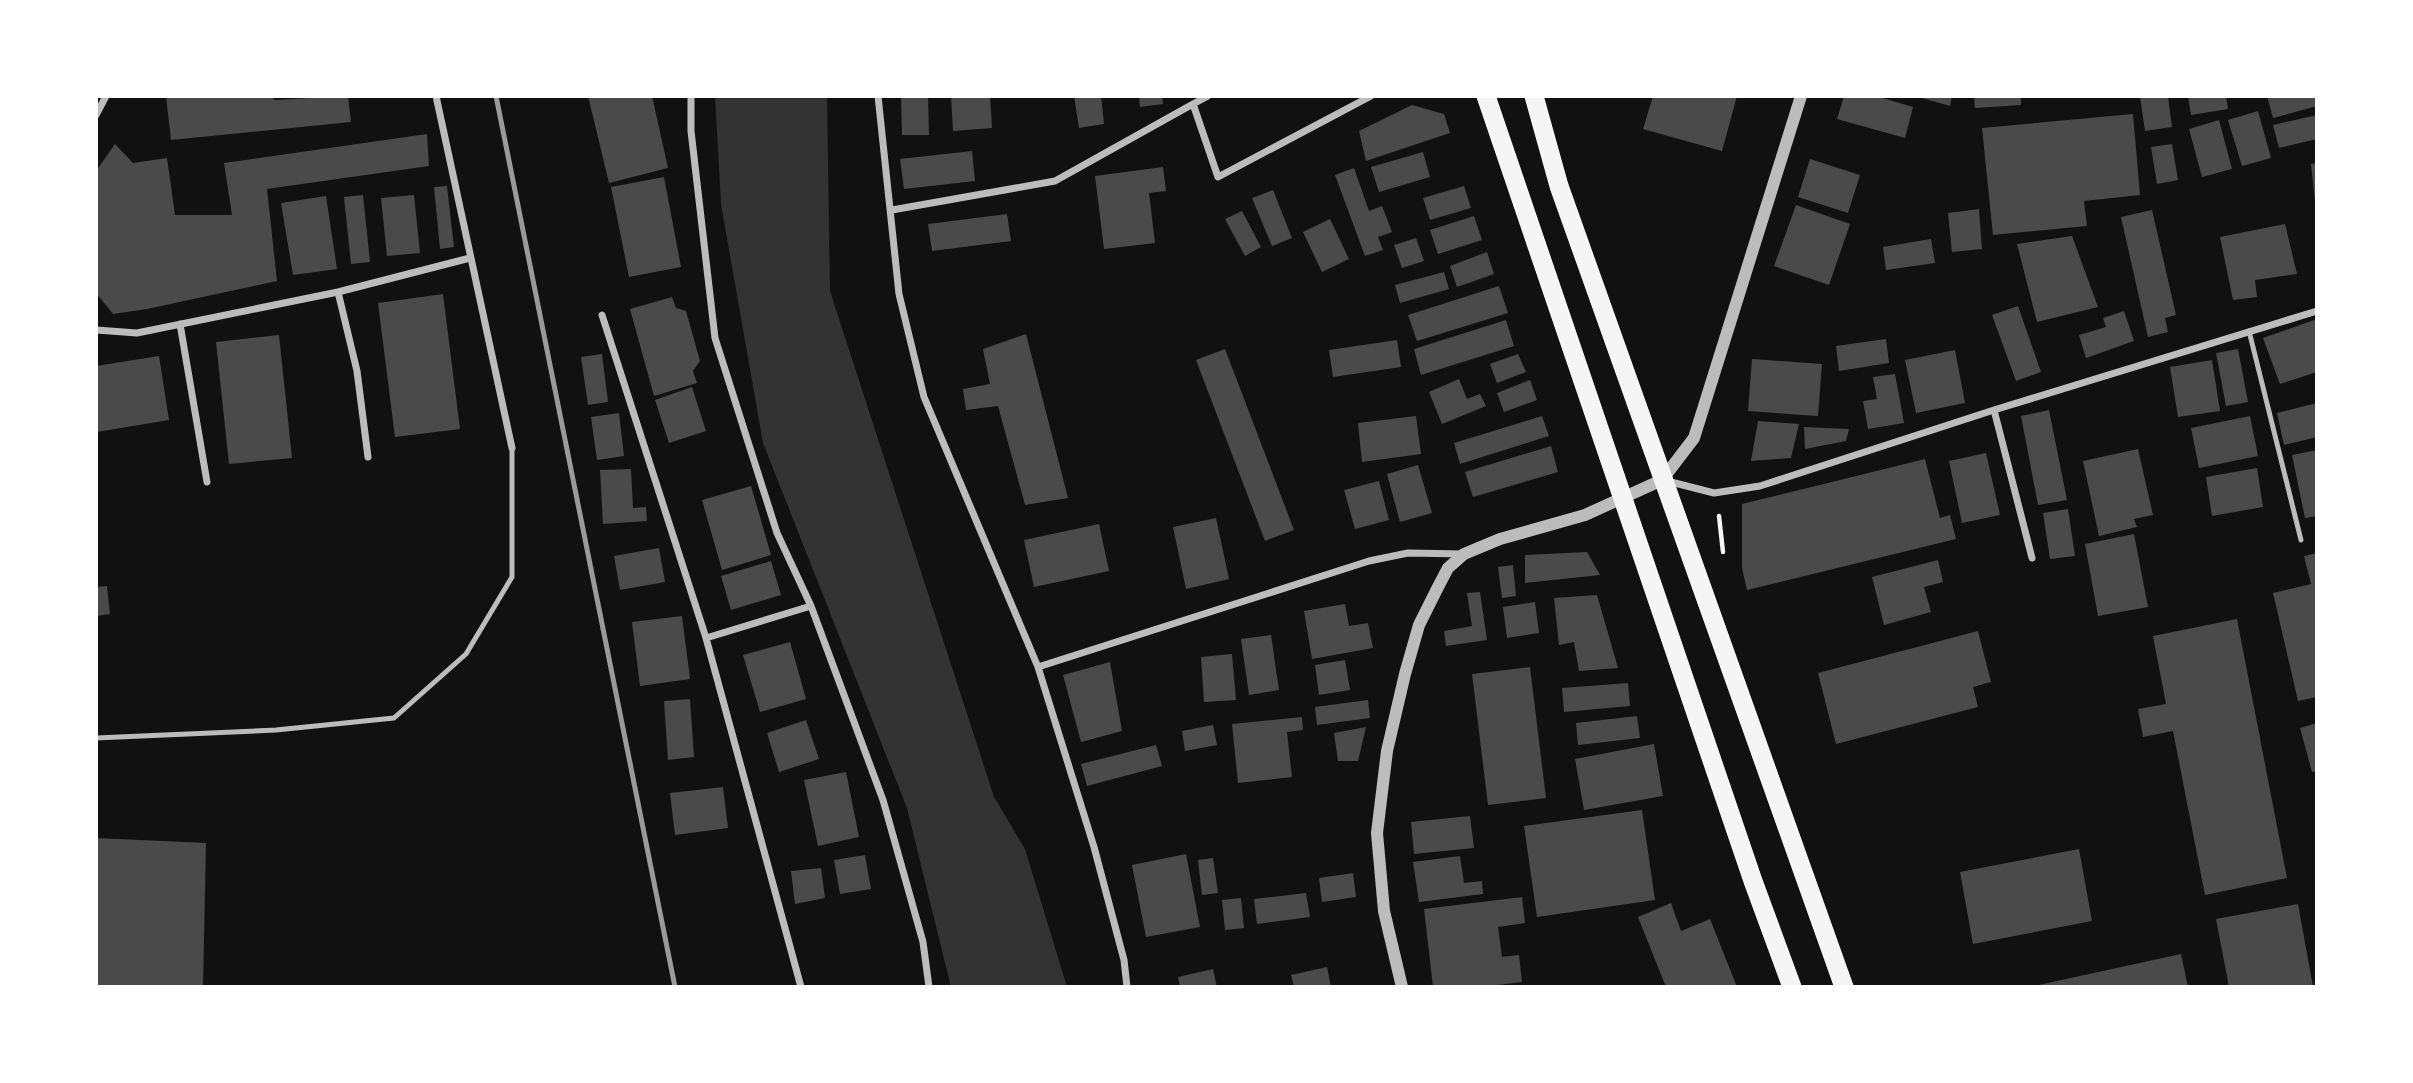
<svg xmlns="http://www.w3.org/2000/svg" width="2413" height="1083" viewBox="0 0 2413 1083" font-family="'Exo 2',sans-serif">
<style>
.water{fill:#333}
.building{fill:#4a4a4a}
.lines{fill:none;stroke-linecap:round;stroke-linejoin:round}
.path{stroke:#f5f5f5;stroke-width:4.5}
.service{stroke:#bcbcbc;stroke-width:5}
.minor{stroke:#bcbcbc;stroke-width:7}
.tertiary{stroke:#bcbcbc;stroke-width:12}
.trunk{stroke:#f5f5f5;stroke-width:19}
.rail{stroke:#9a9a9a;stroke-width:5}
</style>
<rect width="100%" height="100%" fill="#111"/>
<path class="water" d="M715,96H827L830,291L994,797L1025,849L1067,987H951L907,808L763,443L721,204Z"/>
<path class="building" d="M166,96H273L274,100L348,96L351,122L171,140Z
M588,96H652L668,168L609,183Z
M901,96H928L929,135H902Z
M951,96H990L992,128L953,131Z
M1074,96H1101L1104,124L1079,128Z
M1139,96H1162L1163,104L1140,107Z
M1653,96H1737L1722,151L1643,129Z
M1844,96H1876L1913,107L1905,138L1837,119Z
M1915,96H1952L1950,106Z
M1974,96H2021V105L1975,108Z
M2140,96H2168L2172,127L2145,131Z
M2188,96H2226L2228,109L2191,115Z
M2267,96H2317V106L2273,118Z
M1412,105L1444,114L1450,133L1366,161L1359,131Z
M2258,111L2271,158L2242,166L2228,120Z
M2133,114L2140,195L2084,201L2087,226L1993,235L1982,128Z
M2317,115V139L2279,148L2273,125Z
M2219,120L2232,169L2202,177L2189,129Z
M427,134L429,166L267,189L277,281L147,309L113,314L96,293V171L115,144L133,163L167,158L175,215H232L224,163Z
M2172,144L2178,180L2157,184L2151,147Z
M972,151L975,181L904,189L900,159Z
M1423,152L1430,177L1379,192L1371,167Z
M1810,159L1860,175L1848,213L1798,197Z
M2317,163V200L2315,201L2311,164Z
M1163,167L1166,191L1149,193L1155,243L1104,249L1095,176Z
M1354,168L1369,211L1382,206L1392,232L1378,237L1383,250L1365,256L1335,175Z
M664,177L681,267L629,277L611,187Z
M447,186L454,247L440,249L434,187Z
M1464,186L1471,208L1430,220L1423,198Z
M1273,190L1292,238L1272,246L1252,198Z
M363,195L370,262L351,264L344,197Z
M414,195L420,253L387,256L381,198Z
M326,196L337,269L293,275L281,203Z
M1796,205L1850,224L1829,285L1774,266Z
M1979,209L1982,249L1952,252L1948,213Z
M2152,210L2176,315L2165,318L2168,332L2148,337L2121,217Z
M1242,211L1261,247L1245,256L1225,219Z
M1007,214L1011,241L932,251L928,224Z
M1474,216L1482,240L1438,254L1430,230Z
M1330,219L1349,259L1322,272L1303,232Z
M2285,224L2297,274L2255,280L2257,297L2233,300L2220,237Z
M2072,236L2098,307L2037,322L2017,244Z
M1416,238L1424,261L1402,268L1394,245Z
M1931,239L1935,263L1886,270L1883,247Z
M1487,252L1494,274L1457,287L1450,266Z
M1444,272L1449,289L1400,303L1395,285Z
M1499,286L1508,313L1417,341L1408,315Z
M443,294L460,429L395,437L378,303Z
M672,297L676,308L686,311L700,361L693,371L697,383L654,396L630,309Z
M2018,306L2041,372L2016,381L1992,315Z
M2124,311L2134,341L2086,358L2079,335L2106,327L2103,318Z
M2317,319V372L2280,384L2263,338Z
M1506,320L1514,346L1421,375L1414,349Z
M1026,334L1068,498L1025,505L998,406L966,410L963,389L990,384L983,349Z
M279,335L292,458L229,464L216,342Z
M1886,339L1889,363L1839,371L1836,346Z
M1397,340L1401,367L1333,377L1329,350Z
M1225,349L1294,530L1265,541L1196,360Z
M2238,349L2248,402L2226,406L2216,353Z
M1955,350L1965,403L1916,413L1905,360Z
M602,354L608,402L588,405L581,357Z
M1518,354L1526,372L1497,383L1490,364Z
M159,356L169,420L97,432L96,366Z
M1752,359L1822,364L1818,416L1748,411Z
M2212,360L2220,411L2178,417L2170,367Z
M1895,374L1904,423L1868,429L1863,401L1877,399L1873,377Z
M1459,379L1467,399L1480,394L1486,406L1442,424L1429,392Z
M1530,380L1537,400L1504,412L1497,393Z
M692,387L706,431L669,443L655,400Z
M2317,403V437L2284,445L2277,413Z
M2049,410L2067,500L2038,505L2021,416Z
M619,413L624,456L597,460L591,417Z
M1416,416L1421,454L1362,462L1358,423Z
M1542,416L1549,436L1460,464L1454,443Z
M2250,416L2258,456L2199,468L2191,428Z
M1758,421L1799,424L1791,458L1751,461Z
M1804,427L1849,429L1846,441L1805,449Z
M1551,446L1558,472L1473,497L1465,472Z
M2138,449L2153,515L2134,519L2137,527L2099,536L2083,461Z
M2317,450V516L2305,518L2292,455Z
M1986,453L2000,515L1962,523L1949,461Z
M1925,459L1940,518L1950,515L1956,539L1747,590L1742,568V504Z
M1418,465L1432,513L1400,522L1387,474Z
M2257,468L2263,507L2212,516L2206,477Z
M631,469L633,508L646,507L647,521L603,524L600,470Z
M1379,481L1389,520L1355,529L1344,490Z
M751,486L771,555L722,570L702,500Z
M2068,509L2075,556L2050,559L2043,513Z
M1216,518L1229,579L1186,589L1173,527Z
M1099,524L1109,571L1034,587L1024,540Z
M2134,534L2148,607L2098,616L2085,544Z
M659,548L665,582L620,590L614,556Z
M1587,552L1600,575L1525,583V555Z
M2317,553V697L2298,701L2273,593L2311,584L2304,556Z
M1938,560L1943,582L1924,587L1931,612L1884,625L1872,577Z
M771,561L781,595L731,610L721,576Z
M1513,565L1516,596L1502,598L1498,567Z
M107,586L110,614L96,616V587Z
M1480,592L1487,640L1446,646L1444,631L1472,626L1467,593Z
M1597,595L1618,668L1579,671L1574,642L1559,645L1554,598Z
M1535,602L1539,633L1507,638L1503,607Z
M1345,604L1349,626L1368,623L1373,648L1312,659L1304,611Z
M682,616L690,679L640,686L632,622Z
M2237,619L2287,878L2205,895L2173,731L2143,737L2138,709L2166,704L2153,636Z
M1978,631L1991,682L1973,687L1978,707L1836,744L1818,673Z
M1271,635L1279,690L1249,695L1241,639Z
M790,642L806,699L760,712L743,655Z
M1232,654L1236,700L1204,702L1201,657Z
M1345,660L1350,690L1319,695L1315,665Z
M1110,662L1122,731L1081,742L1063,675Z
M1530,667L1546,798L1488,805L1472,674Z
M1628,683L1630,706L1564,712L1562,688Z
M690,699L694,757L668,760L664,701Z
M1368,700L1370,718L1317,725L1315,707Z
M1637,716L1640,738L1578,745L1576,723Z
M1302,717L1303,730L1287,732L1292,777L1238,783L1232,724Z
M806,720L819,759L779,772L767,733Z
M2317,723V771L2312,772L2300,728Z
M1213,725L1217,745L1185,751L1182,731Z
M1366,727L1358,761H1338L1334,733Z
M1654,744L1663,796L1584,810L1575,759Z
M1156,745L1162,766L1087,786L1081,764Z
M846,772L859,837L818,846L804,780Z
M723,787L728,828L675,835L670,793Z
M1642,810L1655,900L1537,917L1524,826Z
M1470,816L1474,848L1414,854L1411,822Z
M96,838L206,843L203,987H96Z
M2079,849L2092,921L1973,944L1960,872Z
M1186,854L1200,927L1146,937L1132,865Z
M865,855L871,889L840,894L834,860Z
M1460,856L1464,883L1482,881L1483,894L1419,902L1413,862Z
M1213,858L1218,893L1202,895L1198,860Z
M821,868L825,898L795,904L791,871Z
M1353,873L1356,897L1322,902L1319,878Z
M1306,893L1310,917L1257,924L1254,899Z
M1522,897L1525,923L1498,927L1502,957L1519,955L1522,982L1481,987H1433L1424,909Z
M1241,898L1244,928L1225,930L1222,900Z
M1671,903L1681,931L1710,919L1737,987H1666L1638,917Z
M2298,904L2313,987H2229L2216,919Z
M2181,954L2188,987H2034V986Z
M1327,967L1331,987H1294L1291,975Z
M1213,969L1217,987H1180L1178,977Z"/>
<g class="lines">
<path class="path" d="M1719,516L1723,552"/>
<path class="service" d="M2249,331L2301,540
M96,738L276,730L394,718L466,654L512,577V448"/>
<path class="minor" d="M436,96L512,448
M691,96V131L715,338L777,533L811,606L883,800L923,942L929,987
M878,96L899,294L924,397L1038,667L1094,847L1124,960L1127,987
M1208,96L1193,104L1218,177L1371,96
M96,115L106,96
M892,210L1055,181L1193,104
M338,292L357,371L368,457
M602,315L706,638L801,987
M180,324L207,482
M96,330L137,333L338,292L470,258
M1994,410L2032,558
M1667,481L1714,493L1760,486L1994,410L2317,311
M706,638L811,606
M1038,667L1369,561L1408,553L1464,554"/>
<path class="tertiary" d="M1402,987L1384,911L1377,833L1387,751L1405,674L1419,625L1438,587L1448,568L1464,554L1500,539L1585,515L1662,480L1694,438L1801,96"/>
<path class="trunk" d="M1486,96L1753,881L1792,987
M1534,96L1559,186L1844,987"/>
<path class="rail" d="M496,96L675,987"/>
</g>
<rect width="2413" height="1083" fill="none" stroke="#ffffff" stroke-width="196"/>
</svg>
